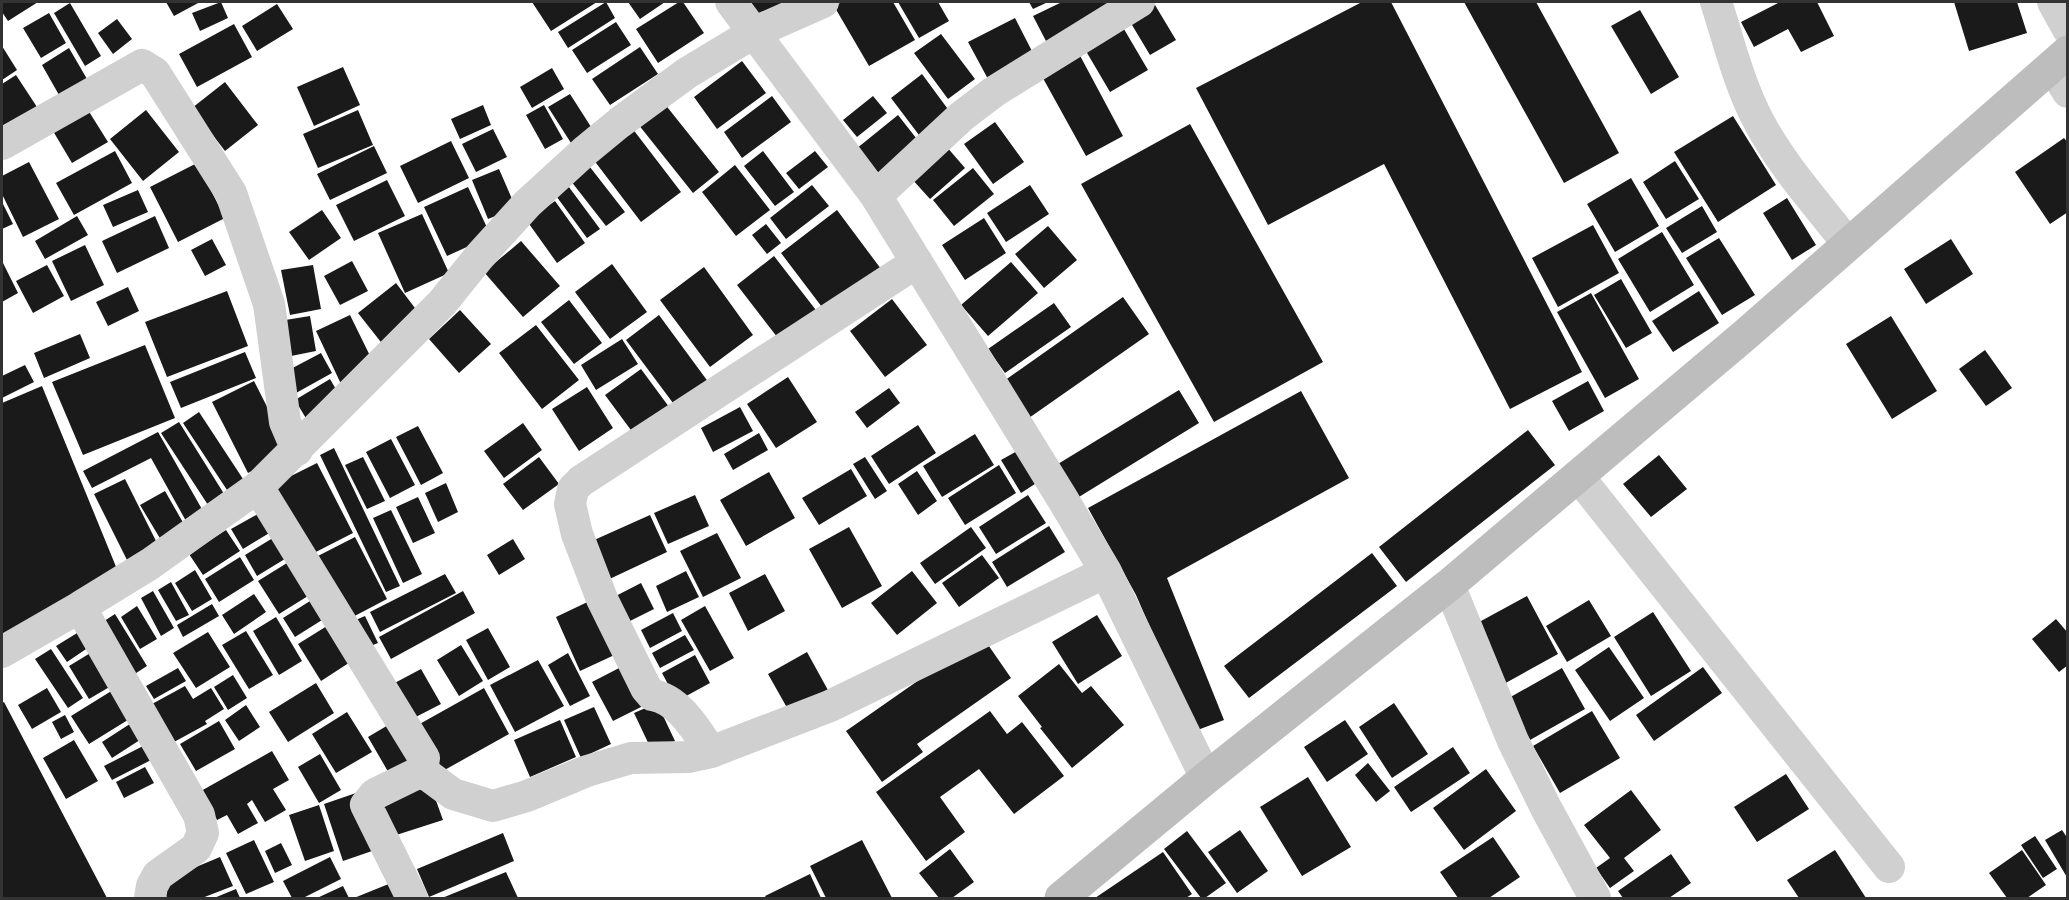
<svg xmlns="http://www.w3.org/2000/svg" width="2069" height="900" viewBox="0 0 2069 900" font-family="'DejaVu Sans',sans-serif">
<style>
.building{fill:#1a1a1a}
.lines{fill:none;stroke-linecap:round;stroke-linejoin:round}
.minor{stroke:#d0d0d0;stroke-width:32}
.secondary{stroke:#bdbdbd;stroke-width:33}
</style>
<rect width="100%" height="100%" fill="#fff"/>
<path class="building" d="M2,2H38L8,21L2,12Z
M166,2H200L174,16Z
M221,2L228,18L200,31L192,13Z
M532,2H597L551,31Z
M606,2L615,18L568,48L558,32Z
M628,2H665L640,19Z
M679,2H683L704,33L658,63L636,29Z
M739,2H785L747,19Z
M842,2H893L915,40L869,66L834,6Z
M898,2H938L949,21L919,38Z
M1029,2H1048L1033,9Z
M1062,2H1111L1047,43L1033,16Z
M1362,2H1391L1582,372L1510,409L1384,164L1268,225L1196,88Z
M1464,2H1536L1619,153L1564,183Z
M1780,2H1817L1834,36L1801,52L1788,29L1754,47L1741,22Z
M1954,2H2017L2027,33L1969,51Z
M70,3L101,56L85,66L54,13Z
M277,4L293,29L257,51L242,26Z
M1155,5L1176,40L1150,55L1129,20Z
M1640,10L1679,77L1651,94L1611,26Z
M49,13L66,43L41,58L23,28Z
M1015,18L1034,55L988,79L968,42Z
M117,19L132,39L113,54L98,33Z
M616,22L631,45L587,73L572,50Z
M234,24L252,57L197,87L179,54Z
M1121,24L1148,70L1110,92L1083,46Z
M941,34L975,79L948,99L914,53Z
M2,46L17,70L2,80Z
M640,47L658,74L610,105L592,79Z
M69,48L87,79L59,95L42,65Z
M1077,50L1123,136L1086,156L1039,71Z
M742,61L766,93L717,129L694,97Z
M343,67L360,105L314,126L297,87Z
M552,68L564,89L532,108L520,87Z
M922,74L950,112L919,135L891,98Z
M16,75L37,107L2,131V84Z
M225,82L258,125L225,151L192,108Z
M570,94L593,130L571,143L548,107Z
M772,96L791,122L742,158L724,132Z
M873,96L887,113L857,137L843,120Z
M664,103L719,172L693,193L638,124Z
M483,105L491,125L460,139L451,119Z
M544,105L563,139L545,149L526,115Z
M88,110L108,142L72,163L53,131Z
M146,110L179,152L143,181L110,139Z
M358,110L373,145L318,168L303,134Z
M898,115L920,143L879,177L856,149Z
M1733,116L1776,185L1718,222L1674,152Z
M995,122L1024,162L993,184L964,144Z
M1190,124L1323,362L1214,422L1081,184Z
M632,128L681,192L641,222L593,159Z
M493,129L507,157L476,172L462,144Z
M2064,138L2068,143V212L2050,224L2015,172Z
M451,141L469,178L418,203L400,166Z
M374,146L387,173L330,200L317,174Z
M946,146L965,168L930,199L911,178Z
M115,151L132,183L74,215L56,183Z
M763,151L794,192L775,206L744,166Z
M815,151L828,167L799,189L786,173Z
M1675,161L1699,199L1666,219L1643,182Z
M29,162L59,219L23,237L2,194V176Z
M586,162L625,212L606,226L567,176Z
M197,163L225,218L178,242L150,187Z
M735,165L770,210L736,236L702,192Z
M973,168L994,194L954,226L933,200Z
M499,169L516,208L488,219L472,180Z
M1631,178L1659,226L1615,252L1587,204Z
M563,179L600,229L587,238L551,189Z
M387,180L405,216L354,241L336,205Z
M812,185L829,206L786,239L770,218Z
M1030,185L1049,214L1006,242L987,213Z
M468,187L491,236L447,256L424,207Z
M138,190L148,212L113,227L103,205Z
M1787,198L1816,245L1792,260L1763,213Z
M555,201L585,243L557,263L527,221Z
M2,202L13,224L2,229Z
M1702,206L1717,232L1682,253L1666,228Z
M322,210L341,238L309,260L289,232Z
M837,210L884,273L828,315L781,253Z
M422,214L449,273L405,293L378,233Z
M77,216L88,235L45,259L35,241Z
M155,216L169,248L117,273L102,241Z
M984,218L1006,253L965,280L942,245Z
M766,224L781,243L767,254L752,235Z
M1593,225L1619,273L1558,307L1532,258Z
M1048,226L1077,260L1044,288L1015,254Z
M1662,232L1694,285L1650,312L1618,259Z
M1719,238L1755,295L1722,315L1686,258Z
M212,239L226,265L205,276L191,250Z
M1951,239L1973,274L1926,304L1904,269Z
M521,241L560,286L523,317L484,272Z
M85,245L104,285L71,301L52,261Z
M774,256L819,314L781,342L737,285Z
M2,261L18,293L2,302Z
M352,261L368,291L340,305L324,276Z
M1011,262L1038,293L988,336L961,305Z
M612,264L647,312L610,339L575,292Z
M47,265L64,296L33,313L16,281Z
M313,265L321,309L290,315L281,270Z
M704,267L753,335L710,367L660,300Z
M1621,279L1652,333L1626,348L1594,295Z
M396,283L421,316L384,346L358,313Z
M128,287L139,311L108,326L96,302Z
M227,291L248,346L167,377L145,322Z
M1699,291L1719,323L1673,352L1652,321Z
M1591,293L1639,379L1605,398L1557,312Z
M1123,297L1149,334L1026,420L1001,383Z
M892,299L927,345L885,377L850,331Z
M569,300L602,343L574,364L541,322Z
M1054,303L1071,327L1005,373L988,349Z
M460,310L491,344L459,373L429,339Z
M350,315L376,368L341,384L316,331Z
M659,315L709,383L676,407L626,340Z
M310,316L316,351L286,357L279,321Z
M1891,316L1937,391L1892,419L1846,344Z
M536,325L579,380L542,409L499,353Z
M80,334L90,358L44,378L34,353Z
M622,339L638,364L596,390L581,365Z
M145,345L175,418L83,455L52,382Z
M1985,350L2012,388L1986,406L1959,369Z
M245,352L256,378L181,408L170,382Z
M321,353L332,373L296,393L285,372Z
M25,365L34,382L2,398V376Z
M641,369L675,415L639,441L605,395Z
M788,377L817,422L776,448L747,404Z
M330,379L341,398L307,420L295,400Z
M254,381L290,452L248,473L212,402Z
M1588,381L1604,411L1569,431L1552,401Z
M42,386L119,574L2,635V403Z
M587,387L613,428L579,451L552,409Z
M889,388L900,403L867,428L855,412Z
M1179,390L1199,423L1074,500L1053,467Z
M1301,391L1349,478L1167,578L1224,720L1195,731L1136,595L1088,508Z
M740,407L753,431L713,452L701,428Z
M199,412L245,482L229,493L183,423Z
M179,422L226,497L210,508L161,433Z
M523,423L542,450L504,478L484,451Z
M918,425L936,453L889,484L871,456Z
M418,426L443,473L421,485L396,437Z
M1528,430L1555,465L1406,582L1379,547Z
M158,432L203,511L186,521L151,458L92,488L83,471Z
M759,433L768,450L733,470L724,454Z
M975,434L994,465L942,497L923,466Z
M391,439L415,485L390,498L366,452Z
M334,448L400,586L386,592L320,455Z
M1019,450L1038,482L1021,493L1001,460Z
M1659,455L1687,489L1651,517L1623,484Z
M363,457L385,501L367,509L345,465Z
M539,457L559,484L523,510L503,484Z
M865,457L887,491L875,499L853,464Z
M317,463L353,533L310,555L273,485Z
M999,465L1016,493L965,525L948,498Z
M851,469L867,496L819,525L802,498Z
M917,471L937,501L918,515L898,484Z
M769,472L795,518L746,546L720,500Z
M125,479L159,547L128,562L94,494Z
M446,483L458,512L438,522L425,493Z
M165,491L185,526L161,540L140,505Z
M695,495L709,526L668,544L654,513Z
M1028,495L1046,523L996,554L979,527Z
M418,497L435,533L413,543L396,507Z
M265,510L276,529L243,549L231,529Z
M391,510L422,574L403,583L373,518Z
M650,515L667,552L601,583L583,545Z
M1049,526L1065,552L1007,587L992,562Z
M849,527L882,586L842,608L809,549Z
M971,527L986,548L935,584L920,563Z
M226,530L240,551L203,575L189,554Z
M281,533L293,554L257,576L245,555Z
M717,533L741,578L703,597L680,551Z
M355,537L387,599L347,620L314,558Z
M513,539L525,559L499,575L487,555Z
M1372,553L1397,586L1249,698L1224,666Z
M982,555L999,578L959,607L942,583Z
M240,557L254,580L219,602L205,579Z
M295,558L316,591L279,614L258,581Z
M195,570L212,599L192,611L175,583Z
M686,571L699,597L667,612L656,586Z
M912,571L937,603L897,635L871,603Z
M445,574L456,593L380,632L370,612Z
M765,574L785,611L748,631L729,593Z
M171,582L189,615L176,621L158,590Z
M641,583L654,609L618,627L606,601Z
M153,591L174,628L161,636L141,598Z
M463,591L475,613L391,659L379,637Z
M254,594L266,612L234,634L222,615Z
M318,596L330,615L295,637L283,618Z
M1527,596L1558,654L1502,685L1470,627Z
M598,597L623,651L580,671L556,617Z
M1589,600L1611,636L1567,662L1546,626Z
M212,604L219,616L183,637L177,625Z
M137,606L157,639L140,649L121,617Z
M705,606L734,658L710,671L681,620Z
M1653,612L1691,671L1651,696L1614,637Z
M673,613L682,631L650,648L641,630Z
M115,614L147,666L130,677L98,625Z
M1097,615L1122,656L1078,684L1052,642Z
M365,616L378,643L363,649L351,622Z
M276,617L302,661L279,675L253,631Z
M2056,619L2068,633V665L2059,672L2032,639Z
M335,621L358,657L321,681L298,644Z
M488,628L510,667L488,680L466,640Z
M82,630L92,645L67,662L56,646Z
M246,631L273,675L249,689L222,645Z
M208,632L230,667L196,688L173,653Z
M685,635L694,650L660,668L652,653Z
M982,636L1011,678L917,744L923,752L882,782L846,731Z
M461,645L483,681L459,696L437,660Z
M1609,647L1644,698L1610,721L1575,670Z
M51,649L83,698L68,708L35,659Z
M97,649L118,682L89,699L69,666Z
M807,652L829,692L790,713L768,674Z
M568,653L590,696L570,706L548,665Z
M695,655L710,683L677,701L662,673Z
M538,660L564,706L515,732L490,685Z
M1059,664L1082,693L1091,686L1124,725L1072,768L1040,728L1042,727L1018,696Z
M623,666L643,706L613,721L592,682Z
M1703,667L1722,693L1654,741L1636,715Z
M178,668L186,681L154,699L146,686Z
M1562,668L1585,709L1530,740L1507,699Z
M421,669L441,704L408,721L389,686Z
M233,675L247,698L228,710L214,687Z
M316,683L334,713L288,742L269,712Z
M185,686L193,699L211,688L224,709L205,721L207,724L174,742L152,704Z
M47,688L61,712L32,729L18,705Z
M484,688L509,734L441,772L416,726Z
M113,690L131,718L89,744L71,716Z
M4,702L107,898H2V703Z
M657,703L675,741L652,751L634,713Z
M1394,703L1428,754L1392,778L1359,727Z
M246,705L260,727L239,741L225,720Z
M594,707L611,744L581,758L564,720Z
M990,711L1007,734L1022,722L1064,776L1014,814L979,769L940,797L965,832L926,861L876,792Z
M1592,711L1620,758L1560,793L1533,746Z
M347,712L372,752L336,773L312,734Z
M65,715L74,732L61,739L52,722Z
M136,720L146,736L112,758L102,742Z
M560,720L576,757L530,777L514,740Z
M1345,720L1368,754L1327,782L1304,747Z
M219,721L235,749L196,771L180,744Z
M395,721L417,759L390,775L368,737Z
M74,740L98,781L66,799L43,758Z
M145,745L153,759L112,780L104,766Z
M1453,747L1470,773L1411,812L1394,787Z
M272,751L289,780L273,789L286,810L265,822L252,800L247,804L258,823L238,834L227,815L217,820L201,791Z
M320,754L341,790L319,803L298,767Z
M1368,763L1390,791L1376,802L1355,775Z
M145,767L154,783L124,798L116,782Z
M1486,769L1516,811L1464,850L1433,808Z
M1786,774L1809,809L1757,842L1734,807Z
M1308,777L1351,847L1302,876L1260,807Z
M430,784L443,820L390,837L379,802Z
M1631,790L1661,830L1624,858L1634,871L1610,888L1596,868L1610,858L1584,825Z
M356,793L375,850L343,861L324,804Z
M319,805L334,851L305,861L289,815Z
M1240,830L1268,871L1237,893L1208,852Z
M2062,830L2068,839V879L2045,840Z
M1187,831L1226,883L1205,898H1201L1164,849Z
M503,833L514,861L429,897L417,869Z
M2035,836L2057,869L2043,878L2021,845Z
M1493,837L1520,877L1489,898H1458L1440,872Z
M254,840L274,882L246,894L226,853Z
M862,840L892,898H826L810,866Z
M281,843L292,865L275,873L265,851Z
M950,849L974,882L952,898H939L919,873Z
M1835,850L1866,898H1799L1787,880Z
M2022,850L2046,885L2027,898H2007L1989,873Z
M1163,852L1192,894L1186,898H1095Z
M1671,854L1691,883L1669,898H1623L1618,891Z
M220,857L233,886L202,898H167L160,882Z
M330,857L341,879L303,898H292L283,881Z
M506,872L518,898H442Z
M810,874L821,898H766L765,896Z
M396,881L404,898H354Z
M343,886L349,898H317Z
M236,889L240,898H214Z"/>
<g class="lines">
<path class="minor" d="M731,2L876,196L1062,498L1106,572L1206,778
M1716,2C1729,42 1739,85 1759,122C1782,166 1818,205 1848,244
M2053,2L2068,29
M2052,66L2068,92
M2,144L142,65L155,73L231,193L269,304L285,422L297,450
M876,196L962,116L995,91L1139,2
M1578,476L1889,867
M258,487L424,758L422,771L375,794L366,805L412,898
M1449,585L1513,741L1546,808L1595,898
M80,607L199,815L203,833L196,848L158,875L152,886L150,898
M2,652L80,607L150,564L258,487L442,303L479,257L527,204L585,151L619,123L687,73L755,32L823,2
M711,752C697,731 679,699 652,695L646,688L602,599L577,534L570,504L573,489L581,481L917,262
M422,771L453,794L493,806L527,796L587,771L631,758L688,757L711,752L830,706L1106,572"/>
<path class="secondary" d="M1061,898L1206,778L1449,585L1745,335L2068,52"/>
</g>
<rect width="2069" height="900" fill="none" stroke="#333333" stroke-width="6"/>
</svg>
